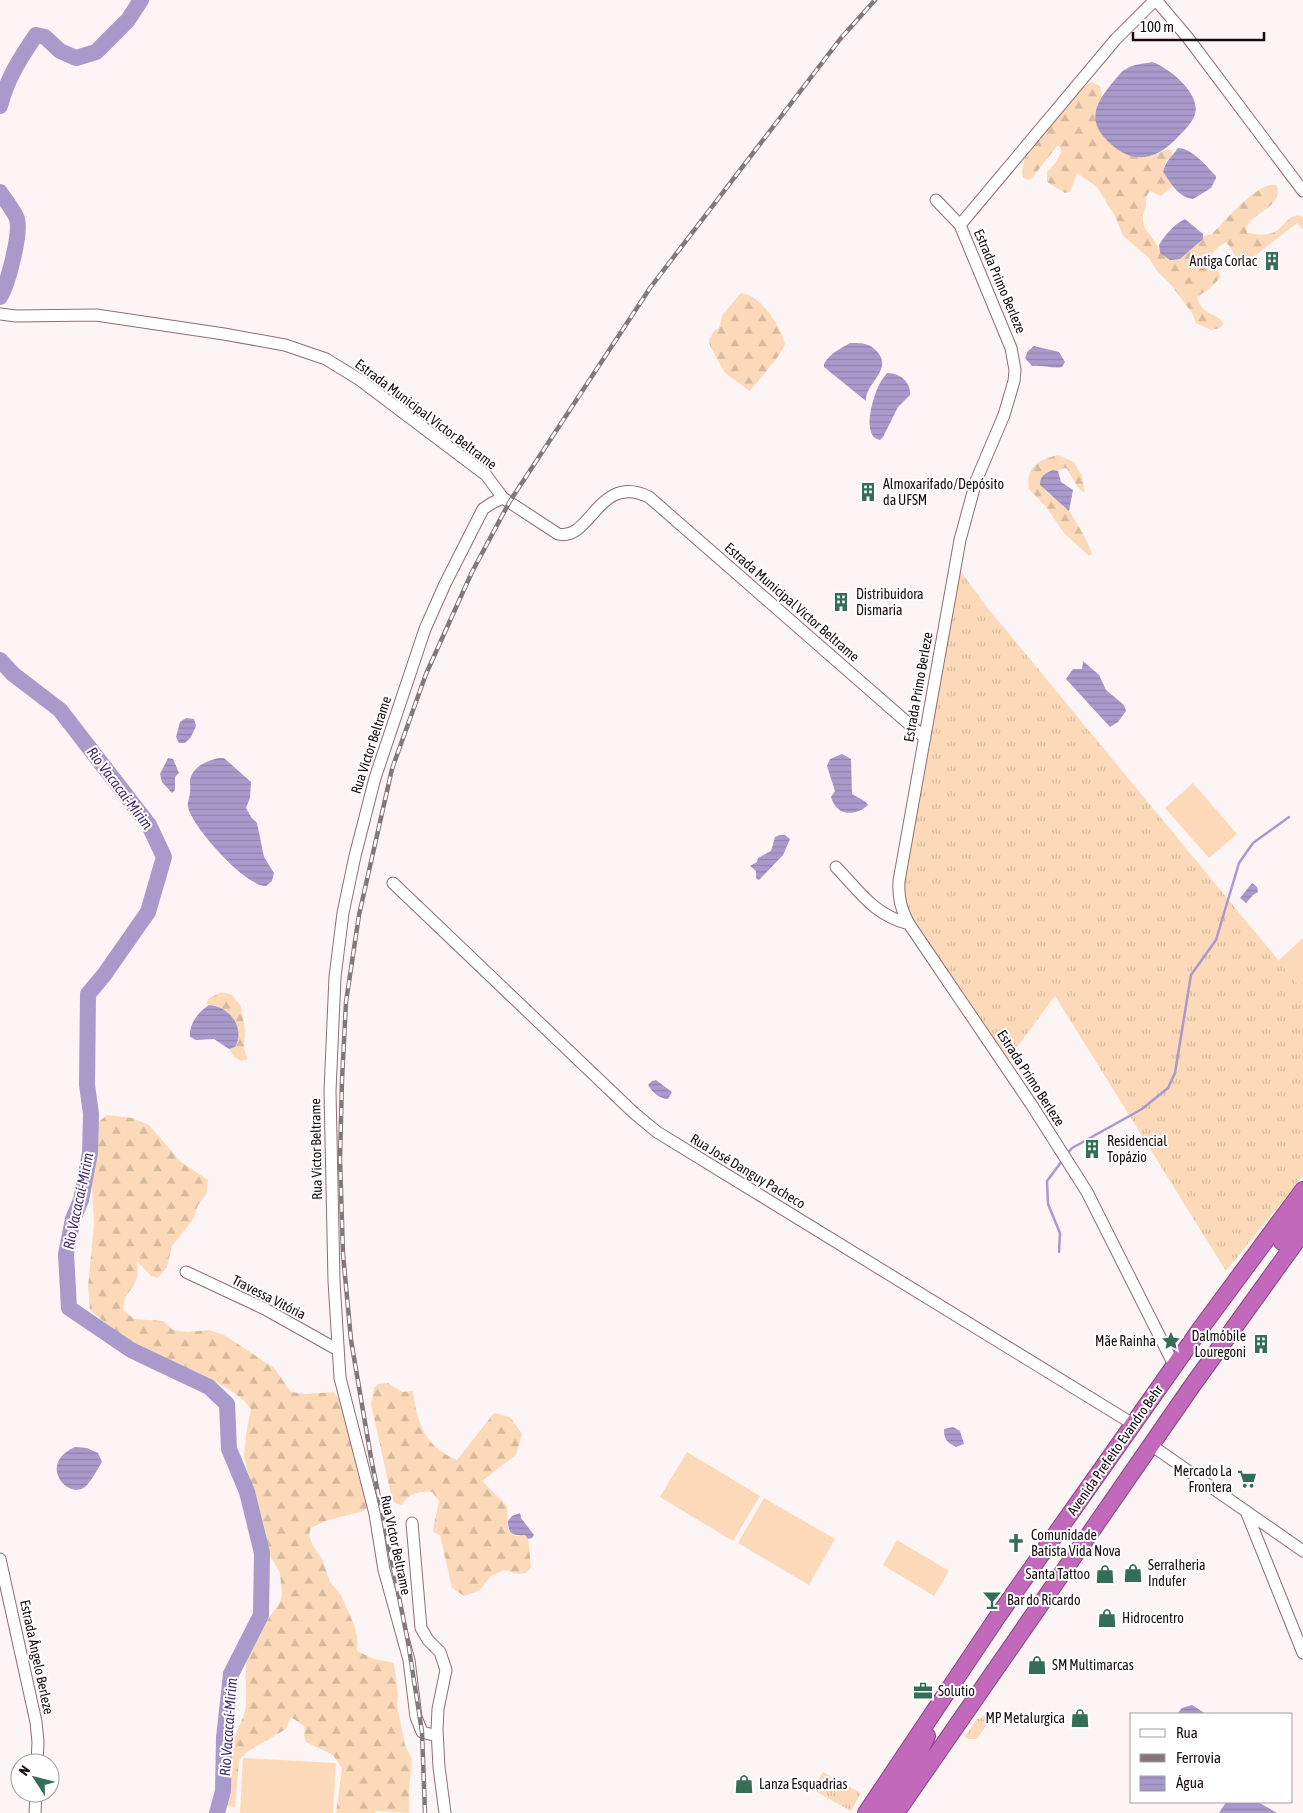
<svg xmlns="http://www.w3.org/2000/svg" width="1303" height="1813" viewBox="0 0 1303 1813" font-family="'Asap Condensed',sans-serif">
<style>
.grass{fill:url(#grass-tufts)}
.forest{fill:url(#forest-firs)}
.pitch{fill:#fcdab9}
.water{fill:url(#water-rules)}
.lines{fill:none;stroke-linecap:round;stroke-linejoin:round}
.stream{stroke:#a89acb;stroke-width:2.5}
.river{stroke:#a89acb;stroke-width:16}
.minor-casing{stroke:#926c76;stroke-width:13}
.highway-casing{stroke:#87487f;stroke-width:18}
.minor{stroke:#fff;stroke-width:11}
.highway{stroke:#c269bb;stroke-width:16}
.rail-casing{stroke:#83777b;stroke-width:4.5}
.rail{stroke:#fff;stroke-width:2.5;stroke-dasharray:8;stroke-linecap:butt}
.labels{text-anchor:middle;dominant-baseline:central;stroke-width:4;stroke-linejoin:round;paint-order:stroke}
.poi-label{font-size:14px;fill:#190b0f;stroke:#fff;text-anchor:start}
.street-label{font-size:14px;fill:#190b0f;stroke:#fff}
.water-label{font-size:15px;font-style:italic;fill:#442e6b;stroke:#fff}
</style>
<defs>
<pattern id="grass-tufts" width="24" height="20" patternUnits="userSpaceOnUse" patternTransform="scale(1.25)"><rect width="24" height="20" fill="#fcdab9"/><path d="M3 7l-1-3M5 7V3M7 7l1-3M15 17l-1-3M17 17v-4M19 17l1-3" fill="none" stroke="#d7ba9e"/></pattern>
<pattern id="forest-firs" width="22" height="20" patternUnits="userSpaceOnUse" patternTransform="scale(1.25)"><rect width="22" height="20" fill="#fcdab9"/><path d="M5 1l3.5 6h-7zM16 11l3.5 6h-7z" fill="#d7ba9e"/></pattern>
<pattern id="water-rules" width="6" height="5" patternUnits="userSpaceOnUse" patternTransform="scale(1.25)"><rect width="6" height="5" fill="#a89acb"/><path d="M0 2.5h6" fill="none" stroke="#9083ad"/></pattern>
</defs>
<rect width="100%" height="100%" fill="#fdf4f6"/>
<path class="grass" d="M959,569L986,606L1303,990V1176L1226,1271L1055,996L1006,1062L908,914L902,897Z
M988,1715V1723L977,1739H969L965,1737L977,1719H980L983,1716Z
M823,1772L861,1793L851,1811L813,1790Z"/>
<path class="forest" d="M1091,82L1100,86L1102,96L1097,106L1157,154L1166,150H1172V156L1166,161L1163,172L1173,186L1161,196L1150,191C1145,197 1146,199 1146,206C1145,210 1143,213 1143,218C1142,232 1157,238 1160,253L1180,259L1204,236L1212,234C1224,222 1258,181 1276,185C1285,200 1263,210 1254,218C1251,221 1248,224 1246,228L1247,233C1255,234 1264,236 1272,233C1283,230 1290,210 1303,217V230L1297,223L1242,266C1235,259 1233,249 1226,242C1215,248 1209,257 1202,267L1217,268L1221,277L1210,288L1197,297C1203,318 1215,310 1224,324L1220,328L1211,330L1196,323L1192,313L1171,285L1157,271L1149,258L1123,236L1115,216L1097,187L1077,173L1070,192L1065,193L1047,182V172C1054,165 1060,159 1061,149L1058,145L1032,178L1028,180L1023,177L1022,172L1025,157L1077,92Z
M741,293C762,296 781,326 785,345L777,358L750,391L725,373L710,346L709,340L714,331L719,328L723,314Z
M1058,455L1074,462L1082,476L1085,493L1079,489L1067,469L1064,468L1058,471L1053,470L1045,491C1053,497 1065,504 1070,512C1078,525 1087,539 1092,554L1089,556L1064,533L1046,507L1029,489C1025,467 1040,459 1058,455Z
M222,992L232,995L241,1006L245,1031L244,1049L248,1059L241,1061L234,1057L229,1049L235,1047L217,1006L206,1004L209,998Z
M107,1115L132,1118L149,1125L181,1162L208,1180L207,1193L198,1205L194,1218L172,1246L167,1267L158,1278L151,1276L137,1261L138,1275L133,1287L125,1297L123,1310L134,1319L163,1321L173,1330L187,1332L209,1330L224,1335L274,1368L291,1392L305,1394L334,1392L341,1401L368,1506L364,1511L325,1521L311,1528L309,1535L313,1546L323,1561L330,1582L341,1595L354,1625L357,1635V1651L374,1659L394,1663L398,1694L397,1705L405,1745L412,1759L409,1790V1813L376,1811L374,1813H336L342,1768L333,1755L306,1742L304,1735L305,1727L291,1717L286,1729L247,1752L239,1760L235,1808L227,1805C231,1785 229,1765 233,1745C235,1731 245,1719 246,1705C247,1690 244,1673 247,1659C253,1638 268,1620 280,1602L282,1595L280,1573L266,1549L244,1456L246,1434L251,1409C230,1379 171,1368 139,1348C122,1337 106,1323 90,1310L88,1287L94,1225L92,1188L96,1124Z
M388,1383L402,1392L413,1391C417,1423 425,1447 457,1460L494,1413L510,1417L522,1434L516,1455L482,1481L507,1506L508,1529L515,1536L525,1535L528,1537L531,1567L526,1573L519,1574L504,1570L491,1576L479,1591L464,1596L452,1588L440,1535L433,1532C433,1527 438,1508 439,1501L432,1492C418,1491 410,1493 401,1505L395,1503L392,1499L371,1404L374,1388L378,1384Z"/>
<path class="pitch" d="M1193,783L1237,834L1209,858L1165,808Z
M1303,938V990L1278,961Z
M687,1452L760,1496L733,1541L660,1497Z
M764,1498L835,1539L809,1585L738,1543Z
M897,1540L949,1571L934,1596L883,1565Z
M243,1758L336,1763L333,1813H240Z"/>
<path class="water" d="M1152,62C1168,67 1201,93 1195,114C1193,122 1183,132 1177,138C1152,164 1127,164 1103,136C1087,116 1099,99 1113,82C1117,78 1121,71 1126,69C1134,64 1143,64 1152,62Z
M1178,148C1192,148 1206,166 1216,176V178L1211,188L1193,199C1178,197 1171,183 1163,172C1166,160 1171,158 1178,148Z
M1185,219L1203,234V239L1180,259L1170,260L1160,253L1159,245C1165,235 1174,224 1185,219Z
M850,343C863,343 871,343 879,354C891,371 865,384 866,401L824,367V364C830,353 840,349 850,343Z
M1034,346L1059,352L1065,362L1062,367C1054,369 1042,365 1032,366L1025,358L1028,351Z
M887,373C900,373 911,382 910,395L898,407L883,437L880,440C860,437 874,394 880,383C882,379 885,376 887,373Z
M1053,470L1058,471L1061,482L1073,490L1069,511L1040,485C1040,475 1046,473 1053,470Z
M1083,661L1099,675L1106,690L1124,705L1126,711L1118,722L1110,727L1066,679L1073,669H1082Z
M186,718L194,719L196,726L191,737L185,743H179L176,737L180,722Z
M842,754L851,759L852,794L866,802L868,805C855,817 836,816 831,797L835,791L827,766L830,759Z
M168,758L173,759L179,773L175,777V790L172,793L162,782L160,774Z
M218,758H224L251,782L250,798L246,808L251,817L257,823L264,857L274,873L272,881L266,886C246,887 192,827 188,807C187,802 190,797 190,792C191,788 189,781 191,777C195,765 208,761 218,758Z
M780,835H785L790,839L783,855L759,880L756,878V871L750,866L757,862L758,858L771,851L775,837Z
M1252,883L1257,887L1258,892L1253,895L1246,903L1240,898Z
M209,1005C229,1006 246,1028 235,1047L229,1049L214,1039L196,1040L190,1037C189,1024 198,1012 209,1005Z
M656,1080L672,1092L668,1099C660,1099 652,1092 648,1085L652,1081Z
M953,1427L960,1431L964,1444L956,1447C947,1442 944,1440 944,1429Z
M75,1447L87,1448L98,1453L102,1462C97,1470 92,1480 86,1486C69,1502 36,1464 75,1447Z
M520,1513L521,1518L534,1535L532,1538L528,1539L525,1535C513,1536 508,1534 508,1521L512,1516Z
M1192,1705L1206,1714H1177L1182,1708Z
M1226,1802H1258L1277,1813H1219Z"/>
<g class="lines">
<path class="stream" d="M1067,1154L1072,1148L1142,1109L1168,1088L1175,1073L1191,975L1216,940L1239,863L1253,843L1289,817
M1059,1252L1060,1233L1048,1204L1047,1181L1062,1161"/>
<path class="river" d="M0,106C7,79 20,58 36,35L45,37L60,51L76,58L96,52L128,20L141,0
M0,192C4,199 15,212 17,219C21,234 8,284 0,297
M0,660L13,674L60,710L149,825L164,857L148,912L104,975L88,994L87,1085L91,1114L90,1153L81,1200L73,1219L66,1254L69,1308L131,1350L209,1387L227,1404L229,1449L247,1492L262,1553L261,1615L231,1674L224,1738L223,1791L217,1813"/>
<g class="minor-casing">
<path id="minor" d="M1155,0L1115,40L960,225L1011,348L1015,370L1014,381L1004,415L976,481L960,540L899,881C898,898 901,909 909,924L1031,1104L1087,1192L1174,1365
M1156,0L1188,38L1303,191
M936,200L960,225
M0,314L16,316L96,315L224,334L285,345L326,359L360,380L486,475L503,498L558,534C591,542 598,472 649,497L925,738
M836,867C860,892 874,915 909,924
M393,883L634,1113L657,1132L1133,1424
M186,1272L265,1309L338,1350
M1151,1445L1303,1551
M1246,1511L1303,1653
M412,1523L421,1628L428,1640L440,1652L446,1670L438,1709L437,1730L439,1767L445,1813
M0,1559L36,1722L38,1742L37,1763
M437,1736L422,1732L416,1717L409,1660L384,1570L375,1514L340,1378L334,1281L330,1091L335,977L343,913L355,856L375,778L425,629L445,584L483,509L492,503L503,498
M35,1813L36,1793"/>
</g>
<g class="highway-casing">
<path id="highway" d="M1282,1242L1303,1212
M866,1813L998,1616L1201,1328L1303,1190
M883,1813L905,1783L927,1736
M896,1813L1192,1386L1303,1232"/>
</g>
<use href="#minor" class="minor"/>
<use href="#highway" class="highway"/>
<g class="rail-casing">
<path id="rail" d="M425,1813L422,1732L408,1642L371,1458L351,1340L343,1254L340,1159L342,1080L346,1002L359,915L392,769L426,674L472,572L510,501L650,288L841,38L875,0"/>
</g>
<use href="#rail" class="rail"/>
</g>
<defs>
<g id="building-bare" transform="scale(1.5)"><path d="M-4-6H4V6H1V3H-1V6H-4ZM-2.5-4.3h1.7v1.8h-1.7ZM.8-4.3h1.7v1.8H.8ZM-2.5-1h1.7V.8h-1.7ZM.8-1h1.7V.8H.8Z" fill="#356e57" stroke="#fff" stroke-width="2.5" paint-order="stroke"/></g>
<g id="sight-bare" transform="scale(1.5)"><path d="M0-6L1.8-2.2L6-1.7L2.9 1.2L3.7 5.4L0 3.3L-3.7 5.4L-2.9 1.2L-6-1.7L-1.8-2.2Z" fill="#356e57" stroke="#fff" stroke-width="2.5" paint-order="stroke"/></g>
<g id="supermarket-bare" transform="scale(1.5)"><path d="M-6-5.5h2.5l.6 2H6L4.5 2H-2.5L-4.4-4H-6ZM-1.5 3.2a1.3 1.3 0 1 0 .1 0ZM3 3.2a1.3 1.3 0 1 0 .1 0Z" fill="#356e57" stroke="#fff" stroke-width="2.5" paint-order="stroke"/></g>
<g id="church-bare" transform="scale(1.5)"><path d="M-1.2-6h2.4v3.5h3.3v2.4h-3.3V6h-2.4V-.1h-3.3v-2.4h3.3Z" fill="#356e57" stroke="#fff" stroke-width="2.5" paint-order="stroke"/></g>
<g id="shop-bare" transform="scale(1.5)"><path d="M-5-2.5h2.3a2.7 3.5 0 0 1 5.4 0H5L5.5 6h-11ZM-1.5-2.5h3a1.5 2.3 0 0 0-3 0Z" fill="#356e57" stroke="#fff" stroke-width="2.5" paint-order="stroke"/></g>
<g id="bar-bare" transform="scale(1.5)"><path d="M-6-5H6L.8 .8V4.5H3.5V6h-7V4.5H-.8V.8Z" fill="#356e57" stroke="#fff" stroke-width="2.5" paint-order="stroke"/></g>
<g id="office-bare" transform="scale(1.5)"><path d="M-6-3h4V-5.5h4V-3h4V5H-6ZM-1-4.5V-3h2v-1.5ZM-6 0V1H6V0Z" fill="#356e57" stroke="#fff" stroke-width="2.5" paint-order="stroke"/></g>
</defs>
<g fill-rule="evenodd">
<use href="#building-bare" x="1272" y="261"/>
<use href="#building-bare" x="868" y="492"/>
<use href="#building-bare" x="841" y="602"/>
<use href="#building-bare" x="1092" y="1149"/>
<use href="#sight-bare" x="1171" y="1341"/>
<use href="#building-bare" x="1261" y="1344"/>
<use href="#supermarket-bare" x="1247" y="1479"/>
<use href="#church-bare" x="1016" y="1543"/>
<use href="#shop-bare" x="1133" y="1573"/>
<use href="#shop-bare" x="1105" y="1574"/>
<use href="#bar-bare" x="992" y="1600"/>
<use href="#shop-bare" x="1107" y="1618"/>
<use href="#shop-bare" x="1037" y="1665"/>
<use href="#office-bare" x="923" y="1691"/>
<use href="#shop-bare" x="1080" y="1718"/>
<use href="#shop-bare" x="744" y="1784"/>
</g>
<g class="labels">
<g class="poi-label">
<text x="1257" y="261" text-anchor="end">Antiga Corlac</text>
<text x="883" y="484">Almoxarifado/Depósito<tspan x="883" dy="16">da UFSM</tspan></text>
<text x="856" y="594">Distribuidora<tspan x="856" dy="16">Dismaria</tspan></text>
<text x="1107" y="1141">Residencial<tspan x="1107" dy="16">Topázio</tspan></text>
<text x="1246" y="1336" text-anchor="end">Dalmóbile<tspan x="1246" dy="16">Louregoni</tspan></text>
<text x="1156" y="1341" text-anchor="end">Mãe Rainha</text>
<text x="1232" y="1471" text-anchor="end">Mercado La<tspan x="1232" dy="16">Frontera</tspan></text>
<text x="1031" y="1535">Comunidade<tspan x="1031" dy="16">Batista Vida Nova</tspan></text>
<text x="1148" y="1565">Serralheria<tspan x="1148" dy="16">Indufer</tspan></text>
<text x="1090" y="1574" text-anchor="end">Santa Tattoo</text>
<text x="1007" y="1600">Bar do Ricardo</text>
<text x="1122" y="1618">Hidrocentro</text>
<text x="1052" y="1665">SM Multimarcas</text>
<text x="938" y="1691">Solutio</text>
<text x="1065" y="1718" text-anchor="end">MP Metalurgica</text>
<text x="759" y="1784">Lanza Esquadrias</text>
</g>
<g class="street-label">
<text transform="translate(1000 281) rotate(67)">Estrada Primo Berleze</text>
<text transform="translate(426 414) rotate(37)">Estrada Municipal Victor Beltrame</text>
<text transform="translate(792 602) rotate(41)">Estrada Municipal Victor Beltrame</text>
<text transform="translate(918 687) rotate(-80)">Estrada Primo Berleze</text>
<text transform="translate(371 745) rotate(-72)">Rua Victor Beltrame</text>
<text transform="translate(1031 1078) rotate(57)">Estrada Primo Berleze</text>
<text transform="translate(316 1149) rotate(-91)">Rua Victor Beltrame</text>
<text transform="translate(748 1171) rotate(31)">Rua José Danguy Pacheco</text>
<text transform="translate(269 1297) rotate(27)">Travessa Vitória</text>
<text transform="translate(1115 1450) rotate(-55)">Avenida Prefeito Evandro Behr</text>
<text transform="translate(396 1545) rotate(78)">Rua Victor Beltrame</text>
<text transform="translate(37 1657) rotate(78)">Estrada Ângelo Berleze</text>
</g>
<g class="water-label">
<text transform="translate(120 788) rotate(53)">Rio Vacacaí-Mirim</text>
<text transform="translate(78 1201) rotate(-78)">Rio Vacacaí-Mirim</text>
<text transform="translate(228 1727) rotate(-86)">Rio Vacacaí-Mirim</text>
</g>
</g>
<rect x="1130" y="1713" width="162" height="90" fill="#ffffff" stroke="#a39d9f"/>
<rect x="1140" y="1729" width="25" height="8" fill="#ffffff" stroke="#a39d9f"/>
<text x="1176" y="1738" font-size="15" fill="#190b0f">Rua</text>
<rect x="1140" y="1754" width="25" height="8" fill="#83777b" stroke="#a39d9f"/>
<text x="1176" y="1763" font-size="15" fill="#190b0f">Ferrovia</text>
<rect x="1140" y="1776" width="25" height="15" fill="url(#water-rules)" stroke="#a39d9f"/>
<text x="1176" y="1788" font-size="15" fill="#190b0f">Água</text>
<g transform="translate(35 1778) rotate(306)"><circle r="24" fill="#ffffff" stroke="#a39d9f"/>
<path d="M0-4L9 19L0 12L-9 19Z" fill="#356e57"/>
<text y="-8" font-size="14" font-weight="bold" text-anchor="middle" fill="#190b0f">N</text>
</g>
<path d="M1133 32v8h131v-8" fill="none" stroke="#190b0f" stroke-width="2.5"/>
<text x="1140" y="32" font-size="15" fill="#190b0f" stroke="#ffffff" stroke-width="4" paint-order="stroke">100 m</text>
</svg>
